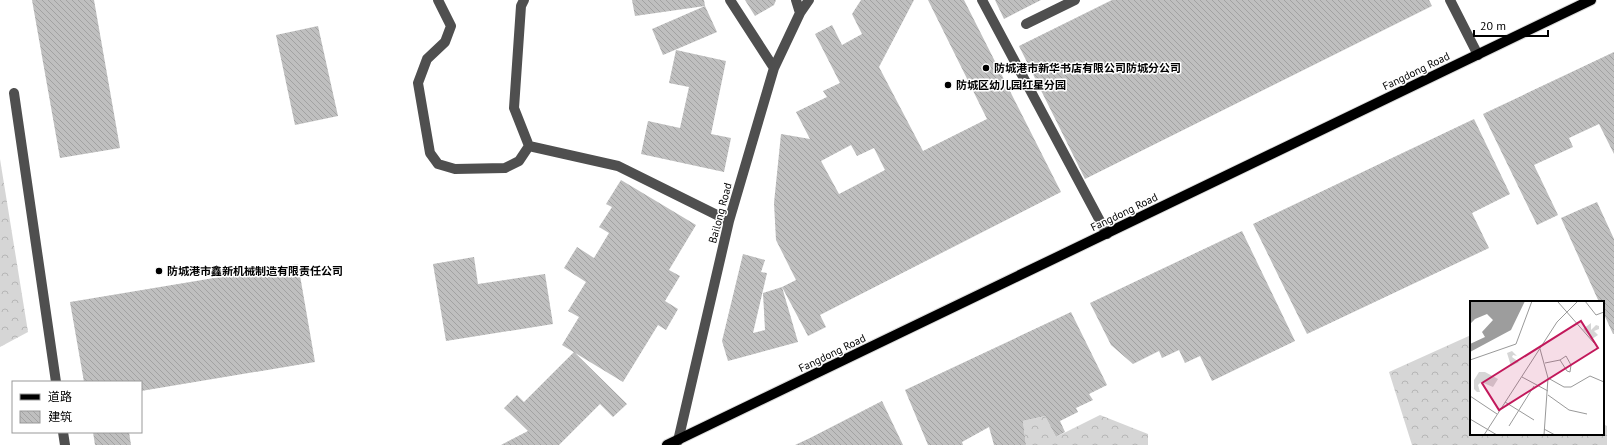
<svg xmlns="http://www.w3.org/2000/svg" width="1614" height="445" viewBox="0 0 1614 445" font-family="'PT Sans','Noto Sans SC',sans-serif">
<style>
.forest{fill:url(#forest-crowns)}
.building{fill:url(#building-back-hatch);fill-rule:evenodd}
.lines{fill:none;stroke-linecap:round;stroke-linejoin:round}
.major-casing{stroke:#dbdbdb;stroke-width:12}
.minor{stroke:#4f4f4f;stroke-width:10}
.major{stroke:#000;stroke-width:10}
.poi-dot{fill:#000;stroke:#fff;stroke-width:1.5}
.labels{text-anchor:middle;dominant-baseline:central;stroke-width:3;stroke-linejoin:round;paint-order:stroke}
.poi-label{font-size:11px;font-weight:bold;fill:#000;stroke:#fff;text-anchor:start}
.street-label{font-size:11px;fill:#000;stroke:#fff}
.inset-road{fill:none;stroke:#999;stroke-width:1}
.view{fill:#c2185b;fill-opacity:0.15;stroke:#c2185b;stroke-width:2}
.inset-edge{fill:none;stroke:#000;stroke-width:2}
</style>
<defs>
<pattern id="forest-crowns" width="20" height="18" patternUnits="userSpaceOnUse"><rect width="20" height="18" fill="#d6d6d6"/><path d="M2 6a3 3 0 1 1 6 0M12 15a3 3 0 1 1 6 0" fill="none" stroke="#b6b6b6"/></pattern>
<pattern id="building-back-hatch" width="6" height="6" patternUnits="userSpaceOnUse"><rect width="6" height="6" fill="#bfbfbf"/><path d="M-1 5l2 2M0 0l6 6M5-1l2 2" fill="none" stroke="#a2a2a2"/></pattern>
</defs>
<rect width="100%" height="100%" fill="#fff"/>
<path class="forest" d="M0,159L28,332L0,347Z
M1471,335V434H1603V424L1607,426V445H1412L1389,372Z
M1100,415L1148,434V445H1026L1023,421L1045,416L1056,437Z"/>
<path class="building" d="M32,0H94L120,148L60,158Z
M632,0H704L705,6L717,32L663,55L652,29L705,6L635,16Z
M745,0H776L774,5L755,16Z
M861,0H914L879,67L923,151L987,119L928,0H964L1061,192L820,315L826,327L808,336L782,287L796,280L776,240L774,203L781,134L810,139L796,112L827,97L823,91L840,83L815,34L832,25L842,45L862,34L852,14ZM851,145L857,156L874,148L885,170L839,194L821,161Z
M995,0H1041L1004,19Z
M1112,0H1429L1432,6L1085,179L1019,46Z
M318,26L338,116L295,125L276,35Z
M676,50L726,61L711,134L731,138L724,172L641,154L648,121L680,128L689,87L669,83Z
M1614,52V154L1599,124L1569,138L1573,147L1534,165L1558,215L1537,225L1483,114Z
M1474,119L1510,194L1472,213L1489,248L1307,334L1253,224Z
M621,180L696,225L669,270L680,276L665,301L678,309L666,330L658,325L623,382L562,345L579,317L568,311L586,282L564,268L577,247L594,258L609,233L599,227L612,207L606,204Z
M1597,202L1614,239V334H1613L1603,312V302H1599L1561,218Z
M1242,231L1295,341L1212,381L1200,356L1185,363L1179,350L1162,358L1159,351L1133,364L1111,345L1090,303Z
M743,254L765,260L761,272L767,273L753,333L765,330L763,293L782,287L798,342L728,361L722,341Z
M474,257L478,284L545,274L553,324L446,341L433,264Z
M298,264L315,362L141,391V382H84L70,302Z
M1071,312L1107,385L1089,394L1093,400L1076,408L1078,412L1060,421L1065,432L1056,437L1045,416L1023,421L1026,445H994L989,427L962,442L963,445H928L905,390Z
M574,352L627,404L613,417L600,404L559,445H501L528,431L504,408L517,395L524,402Z
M882,401L903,445H795L810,438Z
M93,432H129L131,445H95Z"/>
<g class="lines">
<g class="major-casing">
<path id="major" d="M667,445L1591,0"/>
</g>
<path class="minor" d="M438,0L451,26L445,42L427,59L418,83L430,153L438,164L455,169L505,168L519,161L529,146
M524,0L521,6L514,108L529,146
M730,0L774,68
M796,0L800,13
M982,0L1107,234
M1450,0L1478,55
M1026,24L1075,0
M14,93L56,382
M529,146L618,166L729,221
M63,432L65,445
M678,441L729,221L774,68L800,13L809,0"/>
<use href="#major" class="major"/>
</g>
<g class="poi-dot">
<circle cx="986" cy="68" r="4"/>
<circle cx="948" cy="85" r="4"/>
<circle cx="159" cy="271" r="4"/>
</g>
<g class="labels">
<g class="poi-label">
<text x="994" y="68">防城港市新华书店有限公司防城分公司</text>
<text x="956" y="85">防城区幼儿园红星分园</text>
<text x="167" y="271">防城港市鑫新机械制造有限责任公司</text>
</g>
<g class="street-label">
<text transform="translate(1416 71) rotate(-26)">Fangdong Road</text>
<text transform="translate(1124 212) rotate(-26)">Fangdong Road</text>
<text transform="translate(720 213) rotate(-75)">Bailong Road</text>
<text transform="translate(832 353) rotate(-26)">Fangdong Road</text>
</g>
</g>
<g transform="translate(1470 301)">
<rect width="134" height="134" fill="#fff"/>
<path d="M121,22V29L126,24L129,25V28L124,30L128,34L122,38L113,28ZM42,50L47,55L43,54L42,56L49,61L41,65L37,52ZM9,71H15L28,78L23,86L11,81L8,84L10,91H7L4,88V79Z" fill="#d6d6d6"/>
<path d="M0,0H55L41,29L0,51V43L15,36L12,31L23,19L17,13L5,18L0,23Z" fill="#9d9d9d"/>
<path class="inset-road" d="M115,0L126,14L134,11M88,1L124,42M70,48L78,77L74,134M0,59L46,43L62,0M75,62L90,59L97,70L100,71L101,64L96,55L90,59M52,76L78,90M78,77L94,86H101L120,75L134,81M78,94L99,109L117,113M0,95L27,113M35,101L64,119M0,118L27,134M39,125L64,85M74,128L85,134M14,134L87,21L108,0"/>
<path class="view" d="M111,20L128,47L29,109L12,82Z"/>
<rect width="134" height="134" class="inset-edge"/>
</g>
<rect x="12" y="381" width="130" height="52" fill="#ffffff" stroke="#999999"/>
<rect x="20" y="394" width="20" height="6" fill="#000000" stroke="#999999"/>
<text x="48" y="401" font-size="12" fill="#000000">道路</text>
<rect x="20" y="411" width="20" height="12" fill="url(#building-back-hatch)" stroke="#999999"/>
<text x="48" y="421" font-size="12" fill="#000000">建筑</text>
<path d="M1474 30v6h74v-6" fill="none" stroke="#000000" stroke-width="2"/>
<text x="1480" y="30" font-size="12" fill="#000000" stroke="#ffffff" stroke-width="3" paint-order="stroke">20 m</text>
</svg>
